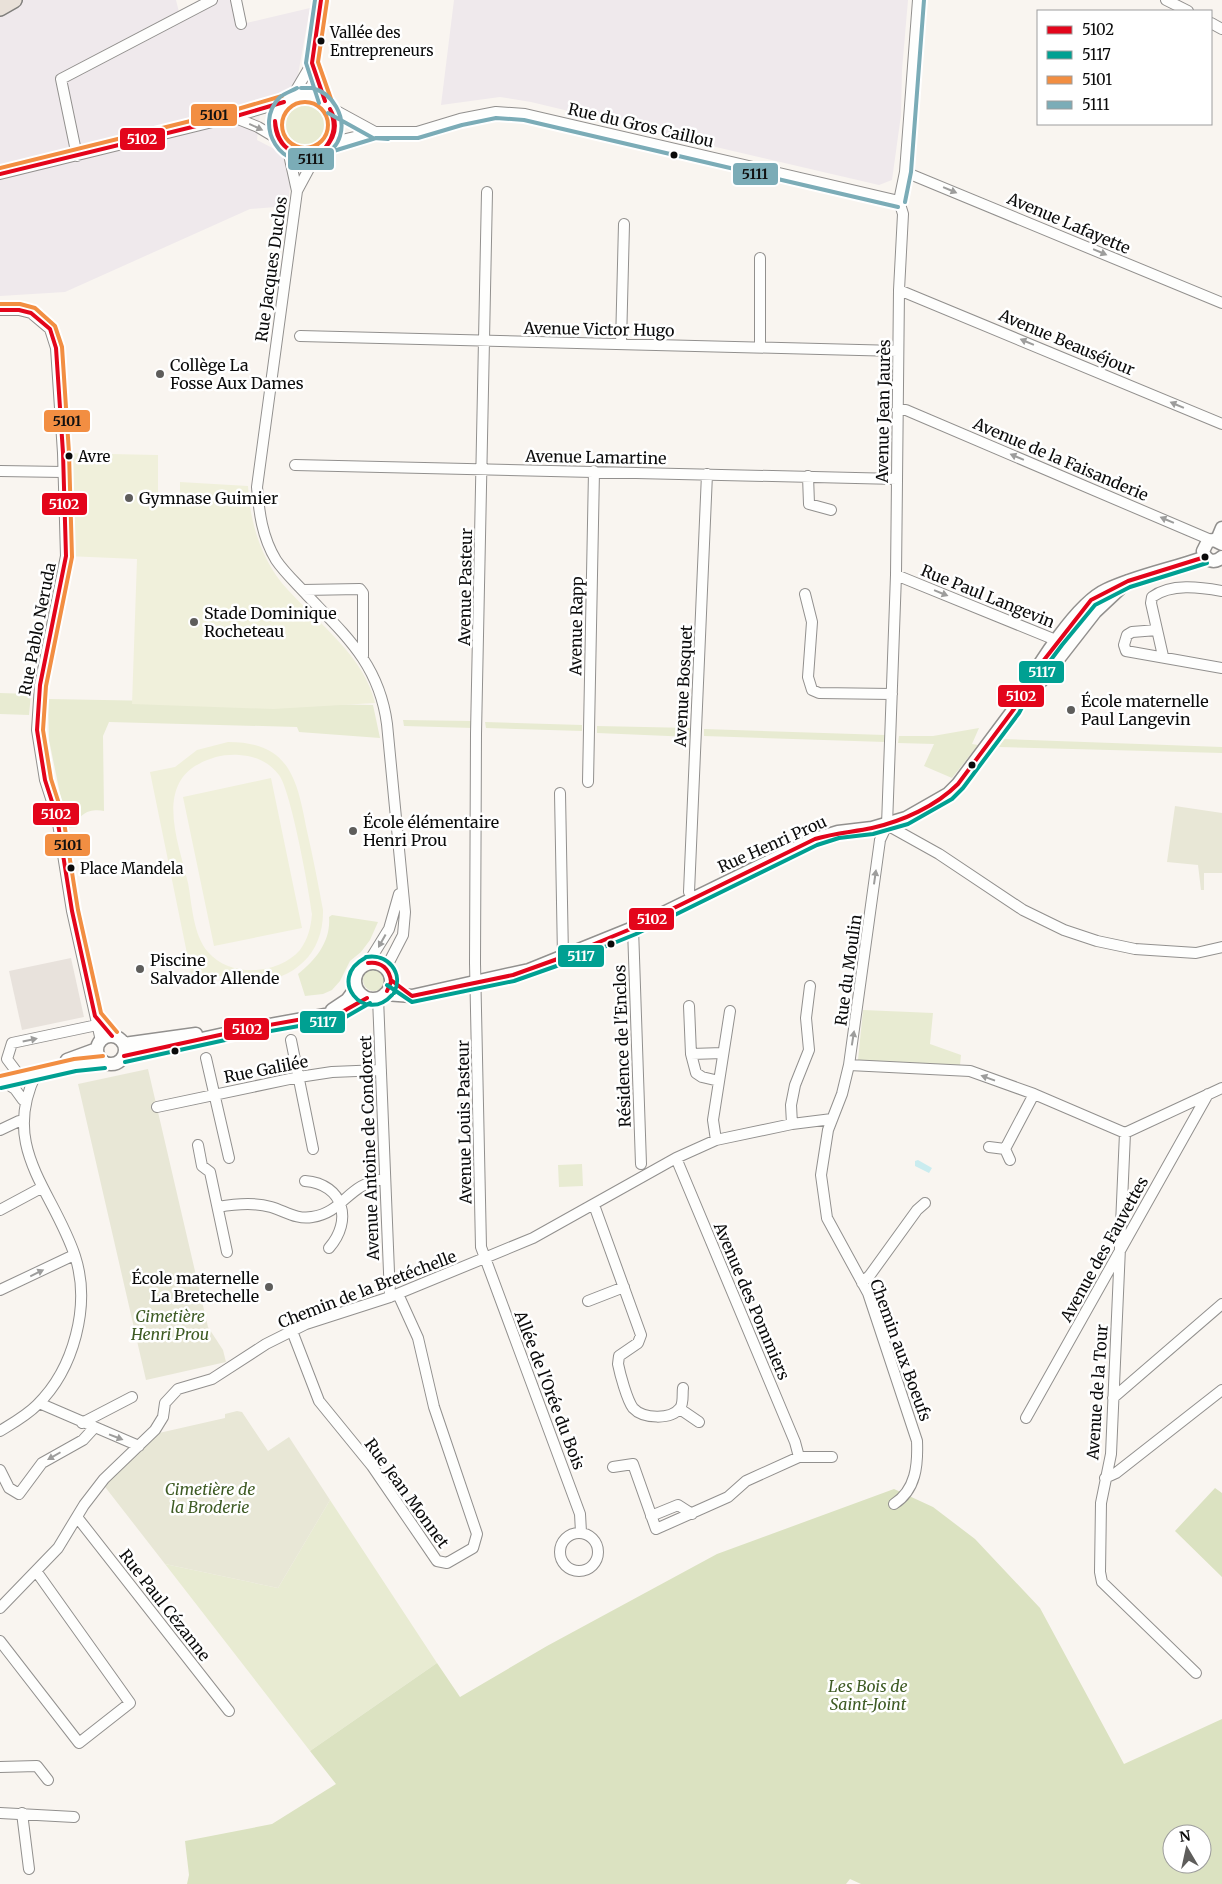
<svg xmlns="http://www.w3.org/2000/svg" width="1222" height="1884" viewBox="0 0 1222 1884" font-family="Merriweather,serif">
<style>
.industrial{fill:#efe9ec}
.green{fill:#e8ebd2}
.forest{fill:#dbe2c1;fill-rule:evenodd}
.cemetery{fill:#e8e7d6}
.pitch{fill:#f0f0db;fill-rule:evenodd}
.plaza{fill:#e8e2dc}
.water{fill:#caecef}
.lines{fill:none;stroke-linecap:round;stroke-linejoin:round}
.minor-casing{stroke:#92908e;stroke-width:12}
.tertiary-casing{stroke:#92908e;stroke-width:15}
.primary-casing{stroke:#7f7e7b;stroke-width:18}
.minor{stroke:#fefefd;stroke-width:10}
.tertiary{stroke:#fefefd;stroke-width:12}
.primary{stroke:#e9e1d9;stroke-width:15}
.bus-1-casing{stroke:#fff;stroke-width:8}
.bus-2-casing{stroke:#fff;stroke-width:8}
.bus-3-casing{stroke:#fff;stroke-width:8}
.bus-4-casing{stroke:#fff;stroke-width:8}
.bus-1{stroke:#e3051b;stroke-width:4}
.bus-2{stroke:#00a092;stroke-width:4}
.bus-3{stroke:#f28e42;stroke-width:4}
.bus-4{stroke:#7bacb7;stroke-width:4}
.oneway{fill:#9d9d9c}
.bus-dot{fill:#0b0b0b;stroke:#fff;stroke-width:2}
.poi-dot{fill:#5e5d5b;stroke:#fff;stroke-width:2}
.labels{text-anchor:middle;dominant-baseline:central;stroke-width:5;stroke-linejoin:round;paint-order:stroke}
.bus-label{font-size:15px;fill:#0b0b0b;stroke:#fff;text-anchor:start}
.street-label{font-size:16px;fill:#0b0b0b;stroke:#fff}
.poi-label{font-size:16px;fill:#0b0b0b;stroke:#fff;text-anchor:start}
.park-label{font-size:16px;font-style:italic;fill:#3e5b24;stroke:#fff}
.line-badge{stroke:#fff;stroke-width:2}
.badge-label{font-size:14px;text-anchor:middle;font-weight:bold;fill:#fff}
.pale-badge-label{font-size:14px;text-anchor:middle;font-weight:bold;fill:#111}
</style>
<rect width="100%" height="100%" fill="#f9f5f0"/>
<path class="industrial" d="M0,0H176L180,16L212,0H236L242,24L310,8L296,86L280,98L261,106L257,140L282,153L288,164L291,176L288,206L250,209L65,292L0,296Z
M454,0H908L902,70L901,115L892,180L879,185L656,133L646,122L634,118L627,125L531,102L500,97L441,105Z"/>
<path class="green" d="M281 125a23 23 0 1 1 46 0a23 23 0 1 1-46 0Z
M0,693L31,694L29,715L0,714Z
M48,699L373,705L380,738L299,732L297,727L109,722L103,736L104,811C92,808 77,813 77,827L67,828L49,740Z
M403,720L472,721L473,728L404,726Z
M485,722L582,725V731L486,728Z
M597,726L692,728V737L597,733Z
M979,728L972,744L978,745L952,778L924,766L934,744L898,743L899,736H933Z
M704,729L885,735V742L704,736Z
M1003,739L1222,747V753L999,747Z
M332,915L378,922L370,940L361,952L350,961L340,981L332,990L323,994L305,996L298,974C316,960 331,941 329,917Z
M363 980a11 11 0 1 1 22 0a11 11 0 1 1-22 0Z
M863,1010L933,1013L930,1044L961,1055L960,1065L858,1060Z
M582,1164L583,1186L559,1187L558,1165Z
M330,1500L437,1663L310,1751L165,1564L278,1588Z"/>
<path class="forest" d="M1215,1488L1222,1493V1577L1175,1531Z
M894,1489L933,1507L975,1539L1040,1608L1124,1764L1222,1719V1884H861L850,1879L846,1884H187L189,1875L185,1841L272,1824L336,1784L310,1751L437,1663L460,1697L547,1646L717,1554ZM1172,1834H1202V1864H1172Z"/>
<path class="cemetery" d="M1175,806L1222,813V873H1204V890H1201L1198,865L1167,862Z
M148,1069L208,1327L223,1350L226,1362L146,1380L78,1084Z
M237,1411L242,1412L268,1451L289,1437L330,1500L278,1588L165,1564L102,1483L159,1433L225,1418V1414Z"/>
<path class="pitch" d="M63,453L158,455V496H180V482L248,486C250,524 262,562 288,590C319,624 364,656 375,703L273,709L132,704L137,559L66,556Z
M228,742C290,742 297,779 307,831C313,857 318,883 323,910C324,956 291,983 246,982C236,982 229,978 220,976C214,975 204,979 197,981L192,978L150,772L175,767L197,750ZM239,755C255,756 268,761 279,775C291,791 309,890 312,914C311,927 308,939 300,950C278,975 230,978 208,952C193,935 192,904 188,883C180,847 156,791 195,766C209,758 223,754 239,755Z
M271,778L302,928L214,946L183,797Z"/>
<path class="plaza" d="M71,958L84,1017L22,1030L9,971Z"/>
<path class="water" d="M918,1160L932,1168L929,1173L915,1166V1161Z"/>
<g class="lines">
<g class="minor-casing">
<path id="minor" d="M236,0L241,24
M1166,0L1188,11
M1211,23L1222,29
M312,63L325,101
M275 124a30 30 0 1 1 60 0a30 30 0 1 1-60 0Z
M292,97L312,63L321,0
M331,108L375,132
M233,117L258,127L278,139
M325,147L346,139L375,132H417L460,119L496,112L525,114L899,201
M288,150L297,191
M318,152L297,191L257,487C259,512 262,537 276,560C284,572 296,583 306,594C346,636 379,664 387,724L405,912L403,935L386,968
M77,156L61,79L212,0
M905,172L1222,303
M0,174L233,117L284,102
M487,192L476,734L475,963L481,1247L580,1514L581,1532
M899,290L1222,424
M0,310H19L31,313L50,329L56,348L63,453L66,556L40,685L37,730L45,780L57,817L72,911L101,1041
M300,336L898,351
M621,344L624,224
M760,347V258
M897,410H906L1211,540
M295,465L897,479
M0,471L63,472
M808,476L809,504L831,510
M896,575L1068,645
M303,590L360,589L363,593V656
M805,594L812,622L808,677L812,690L819,693L892,694
M1157,630L1132,632L1127,635L1124,645L1126,651L1222,668
M1163,656L1151,603L1152,597C1171,583 1200,587 1222,591
M588,782L594,471
M560,793L563,957
M887,825L939,854L1023,910L1064,930L1097,941L1135,949L1196,953L1222,947
M693,898L689,892L707,474
M633,928L641,1164
M368,963L389,929L399,894
M378,998L390,1297
M689,1006L691,1054L696,1073L702,1077L719,1081
M97,1017L112,1036
M291,1040L313,1149
M691,1054L723,1053
M206,1058L229,1158
M849,1065L970,1071L1034,1094L1125,1133L1222,1088
M16,1071L7,1059L12,1043L97,1025
M3,1081L15,1089L23,1100
M157,1107L299,1077L332,1072L381,1070
M792,1124L791,1105L795,1085L809,1050L806,1018L810,986
M0,1130L19,1121
M1125,1133L1111,1454L1101,1503L1100,1572L1102,1582L1196,1673
M716,1140L713,1120L730,1011
M198,1145L202,1166L210,1172L227,1252
M989,1147L1005,1149
M676,1158L795,1442L799,1457
M1010,1160L1005,1149L1034,1094
M305,1181C344,1184 353,1221 329,1248
M594,1205L641,1335L638,1343L619,1356L618,1364C620,1374 627,1400 633,1408C643,1419 671,1420 680,1408C684,1403 682,1394 683,1388
M218,1207C235,1204 254,1202 271,1207C285,1211 297,1220 312,1217C345,1212 347,1183 385,1179
M0,1210L41,1188
M862,1283L870,1275L917,1210L925,1203
M0,1290L74,1255
M588,1301L624,1287
M292,1331L319,1401L372,1466L437,1561L447,1563L473,1548L477,1534L434,1407L418,1338L398,1294
M1113,1398L1222,1304
M39,1403L139,1446
M680,1409L699,1422
M1026,1418L1208,1094
M82,1423L132,1397
M0,1431C13,1423 26,1416 37,1405C74,1369 91,1305 75,1256C53,1190 0,1148 36,1074
M613,1467L633,1464L656,1529L728,1497L746,1481L799,1457H832
M0,1470L9,1488L19,1494L42,1463L83,1440L94,1428
M1105,1478L1116,1473L1222,1390
M894,1504C916,1490 918,1465 917,1441L868,1293L827,1218L821,1175L828,1130L842,1094L849,1065L880,840L887,825L896,575L899,290L903,214L899,201L905,172L918,0
M651,1516L678,1505L692,1514
M77,1517L229,1711
M560 1552a19 19 0 1 1 38 0a19 19 0 1 1-38 0Z
M0,1608L58,1548L84,1505L104,1479L155,1430L163,1417L165,1403L178,1389L212,1379L266,1344L306,1324L390,1297L533,1238L676,1158L716,1140L792,1124L832,1119
M0,1641L79,1743L130,1703L36,1571
M0,1767L37,1766L48,1780
M0,1813L74,1817
M22,1813L29,1869"/>
</g>
<g class="tertiary-casing">
<path id="tertiary" d="M1217,540L1222,528
M1222,544L1214,540L1208,541L1203,551C1206,561 1214,564 1222,557
M1022,694C1038,665 1077,603 1106,590C1138,575 1173,569 1205,557
M355 981a18 18 0 1 1 36 0a18 18 0 1 1-36 0Z
M385,994L412,996L529,970L633,928L815,839L838,832L872,828L906,818L948,794L958,784L1014,709L1042,680L1095,612L1128,581
M332,1010L347,1000L356,988
M97 1050a14 14 0 1 1 28 0a14 14 0 1 1-28 0Z
M124,1044L196,1034
M124,1056L247,1029L342,1012L367,998
M67,1060L97,1049
M0,1082L75,1065L104,1062"/>
</g>
<g class="primary-casing">
<path id="primary" d="M0,8L14,0"/>
</g>
<use href="#minor" class="minor"/>
<use href="#tertiary" class="tertiary"/>
<use href="#primary" class="primary"/>
<g class="bus-1-casing">
<path id="bus-1" d="M321,0L312,63L325,101
M275,121C278,151 298,161 325,148
M275,121C275,149 300,163 325,148
M325,148C335,135 336,124 330,109
M325,148C336,136 338,123 330,109
M0,174L233,117L284,102
M0,310H19L31,313L50,329L56,348L63,453L66,556L40,685L37,730L45,780L57,817L72,911L95,1016L112,1036
M368,963C381,961 390,969 391,982L387,991
M391,980L412,996L513,975L563,957L633,928L815,839C834,833 853,832 872,828C903,821 936,806 958,784L1014,709L1033,674L1091,600L1128,581L1205,557
M124,1056L247,1029L342,1012L367,998"/>
</g>
<g class="bus-2-casing">
<path id="bus-2" d="M366,957C388,953 404,973 394,993
M365,958C326,979 365,1025 392,995
M387,985L412,1002L514,981L565,963L636,934L817,845L839,838L873,834L908,824L952,799L963,788L1019,713L1038,677L1062,645L1095,605L1130,587L1207,563
M125,1062L248,1035L344,1018L370,1003
M1,1088L76,1071L105,1068"/>
</g>
<g class="bus-3-casing">
<path id="bus-3" d="M327,1L318,62L331,99
M282 125a23 23 0 1 1 46 0a23 23 0 1 1-46 0Z
M0,168L231,111L282,96
M0,304H20L35,308L55,326L62,347L69,453L72,557L46,686L43,730L51,779L63,816L78,910L101,1013L117,1032
M0,1076L74,1059L103,1056"/>
</g>
<g class="bus-4-casing">
<path id="bus-4" d="M315,0L306,63L319,103
M297,88C292,91 285,93 280,97C252,125 282,175 320,157C329,153 337,147 340,136C346,117 333,93 312,88C309,88 305,88 301,88
M328,113L373,138L388,139
M327,153L376,138H418L462,125L496,118L524,120L898,207
M905,202L911,172L924,0"/>
</g>
<use href="#bus-1" class="bus-1"/>
<use href="#bus-2" class="bus-2"/>
<use href="#bus-3" class="bus-3"/>
<use href="#bus-4" class="bus-4"/>
</g>
<defs><path id="oneway-solid" d="M-6-.8H1V-3.2L6.5 0L1 3.2V.8H-6Z" transform="scale(1.25)"/></defs>
<g class="oneway">
<use href="#oneway-solid" transform="translate(256 127) rotate(25)"/>
<use href="#oneway-solid" transform="translate(950 190) rotate(23)"/>
<use href="#oneway-solid" transform="translate(1100 252) rotate(23)"/>
<use href="#oneway-solid" transform="translate(1027 342) rotate(-157)"/>
<use href="#oneway-solid" transform="translate(1177 405) rotate(-157)"/>
<use href="#oneway-solid" transform="translate(1017 457) rotate(-157)"/>
<use href="#oneway-solid" transform="translate(1167 520) rotate(-157)"/>
<use href="#oneway-solid" transform="translate(941 593) rotate(22)"/>
<use href="#oneway-solid" transform="translate(875 877) rotate(-82)"/>
<use href="#oneway-solid" transform="translate(382 941) rotate(119)"/>
<use href="#oneway-solid" transform="translate(853 1038) rotate(-81)"/>
<use href="#oneway-solid" transform="translate(30 1040) rotate(-12)"/>
<use href="#oneway-solid" transform="translate(988 1078) rotate(-160)"/>
<use href="#oneway-solid" transform="translate(37 1273) rotate(-26)"/>
<use href="#oneway-solid" transform="translate(116 1437) rotate(21)"/>
<use href="#oneway-solid" transform="translate(54 1456) rotate(150)"/>
</g>
<g class="bus-dot">
<circle cx="321" cy="41" r="4.5"/>
<circle cx="674" cy="155" r="4.5"/>
<circle cx="69" cy="456" r="4.5"/>
<circle cx="1205" cy="557" r="4.5"/>
<circle cx="972" cy="765" r="4.5"/>
<circle cx="71" cy="868" r="4.5"/>
<circle cx="611" cy="944" r="4.5"/>
<circle cx="175" cy="1051" r="4.5"/>
</g>
<g class="poi-dot">
<circle cx="160" cy="374" r="5"/>
<circle cx="129" cy="498" r="5"/>
<circle cx="194" cy="622" r="5"/>
<circle cx="1071" cy="710" r="5"/>
<circle cx="353" cy="831" r="5"/>
<circle cx="140" cy="969" r="5"/>
<circle cx="269" cy="1287" r="5"/>
</g>
<g class="labels">
<g class="bus-label">
<text x="330" y="32">Vallée des<tspan x="330" dy="18">Entrepreneurs</tspan></text>
<text x="78" y="456">Avre</text>
<text x="80" y="868">Place Mandela</text>
</g>
<g class="street-label">
<text transform="translate(641 125) rotate(13)">Rue du Gros Caillou</text>
<text transform="translate(1069 223) rotate(23)">Avenue Lafayette</text>
<text transform="translate(271 269) rotate(-82)">Rue Jacques Duclos</text>
<text transform="translate(599 329) rotate(1)">Avenue Victor Hugo</text>
<text transform="translate(1067 342) rotate(23)">Avenue Beauséjour</text>
<text transform="translate(883 411) rotate(-89)">Avenue Jean Jaurès</text>
<text transform="translate(596 457) rotate(1)">Avenue Lamartine</text>
<text transform="translate(1061 459) rotate(23)">Avenue de la Faisanderie</text>
<text transform="translate(465 587) rotate(-89)">Avenue Pasteur</text>
<text transform="translate(988 596) rotate(22)">Rue Paul Langevin</text>
<text transform="translate(576 626) rotate(-89)">Avenue Rapp</text>
<text transform="translate(37 629) rotate(-79)">Rue Pablo Neruda</text>
<text transform="translate(683 686) rotate(-87)">Avenue Bosquet</text>
<text transform="translate(772 844) rotate(-24)">Rue Henri Prou</text>
<text transform="translate(848 970) rotate(-82)">Rue du Moulin</text>
<text transform="translate(622 1046) rotate(-92)">Résidence de l'Enclos</text>
<text transform="translate(266 1069) rotate(-11)">Rue Galilée</text>
<text transform="translate(464 1122) rotate(-91)">Avenue Louis Pasteur</text>
<text transform="translate(369 1148) rotate(-92)">Avenue Antoine de Condorcet</text>
<text transform="translate(1104 1249) rotate(-61)">Avenue des Fauvettes</text>
<text transform="translate(367 1289) rotate(-21)">Chemin de la Bretéchelle</text>
<text transform="translate(752 1301) rotate(67)">Avenue des Pommiers</text>
<text transform="translate(901 1350) rotate(70)">Chemin aux Boeufs</text>
<text transform="translate(550 1390) rotate(69)">Allée de l'Orée du Bois</text>
<text transform="translate(1097 1392) rotate(-86)">Avenue de la Tour</text>
<text transform="translate(407 1493) rotate(54)">Rue Jean Monnet</text>
<text transform="translate(165 1605) rotate(52)">Rue Paul Cézanne</text>
</g>
<g class="poi-label">
<text x="170" y="365">Collège La<tspan x="170" dy="18">Fosse Aux Dames</tspan></text>
<text x="139" y="498">Gymnase Guimier</text>
<text x="204" y="613">Stade Dominique<tspan x="204" dy="18">Rocheteau</tspan></text>
<text x="1081" y="701">École maternelle<tspan x="1081" dy="18">Paul Langevin</tspan></text>
<text x="363" y="822">École élémentaire<tspan x="363" dy="18">Henri Prou</tspan></text>
<text x="150" y="960">Piscine<tspan x="150" dy="18">Salvador Allende</tspan></text>
<text x="259" y="1278" text-anchor="end">École maternelle<tspan x="259" dy="18">La Bretechelle</tspan></text>
</g>
<g class="park-label">
<text x="170" y="1316">Cimetière<tspan x="170" dy="18">Henri Prou</tspan></text>
<text x="210" y="1489">Cimetière de<tspan x="210" dy="18">la Broderie</tspan></text>
<text x="868" y="1686">Les Bois de<tspan x="868" dy="18">Saint-Joint</tspan></text>
</g>
</g>
<g class="line-badge">
<rect x="190" y="103" width="48" height="24" rx="5" fill="#f28e42"/>
<rect x="119" y="127" width="47" height="24" rx="5" fill="#e3051b"/>
<rect x="287" y="147" width="48" height="24" rx="5" fill="#7bacb7"/>
<rect x="732" y="162" width="47" height="24" rx="5" fill="#7bacb7"/>
<rect x="43" y="409" width="48" height="24" rx="5" fill="#f28e42"/>
<rect x="41" y="492" width="47" height="24" rx="5" fill="#e3051b"/>
<rect x="1018" y="660" width="47" height="24" rx="5" fill="#00a092"/>
<rect x="997" y="684" width="48" height="24" rx="5" fill="#e3051b"/>
<rect x="32" y="802" width="48" height="24" rx="5" fill="#e3051b"/>
<rect x="44" y="833" width="47" height="24" rx="5" fill="#f28e42"/>
<rect x="628" y="907" width="47" height="24" rx="5" fill="#e3051b"/>
<rect x="557" y="944" width="48" height="24" rx="5" fill="#00a092"/>
<rect x="299" y="1010" width="47" height="24" rx="5" fill="#00a092"/>
<rect x="223" y="1017" width="47" height="24" rx="5" fill="#e3051b"/>
</g>
<g class="badge-label">
<text x="142" y="144">5102</text>
<text x="64" y="509">5102</text>
<text x="1042" y="677">5117</text>
<text x="1021" y="701">5102</text>
<text x="56" y="819">5102</text>
<text x="652" y="924">5102</text>
<text x="581" y="961">5117</text>
<text x="323" y="1027">5117</text>
<text x="247" y="1034">5102</text>
</g>
<g class="pale-badge-label">
<text x="214" y="120">5101</text>
<text x="311" y="164">5111</text>
<text x="755" y="179">5111</text>
<text x="67" y="426">5101</text>
<text x="68" y="850">5101</text>
</g>
<rect x="1037" y="10" width="175" height="115" fill="#ffffff" stroke="#9d9d9d"/>
<rect x="1047" y="26" width="25" height="8" fill="#e3051b" stroke="#9d9d9d"/>
<text x="1082" y="35" font-size="15" fill="#0b0b0b">5102</text>
<rect x="1047" y="51" width="25" height="8" fill="#00a092" stroke="#9d9d9d"/>
<text x="1082" y="60" font-size="15" fill="#0b0b0b">5117</text>
<rect x="1047" y="76" width="25" height="8" fill="#f28e42" stroke="#9d9d9d"/>
<text x="1082" y="85" font-size="15" fill="#0b0b0b">5101</text>
<rect x="1047" y="101" width="25" height="8" fill="#7bacb7" stroke="#9d9d9d"/>
<text x="1082" y="110" font-size="15" fill="#0b0b0b">5111</text>
<g transform="translate(1187 1849) rotate(351)"><circle r="24" fill="#ffffff" stroke="#9d9d9d"/>
<path d="M0-4L9 19L0 12L-9 19Z" fill="#5e5d5b"/>
<text y="-8" font-size="14" font-weight="bold" text-anchor="middle" fill="#0b0b0b">N</text>
</g>
</svg>
